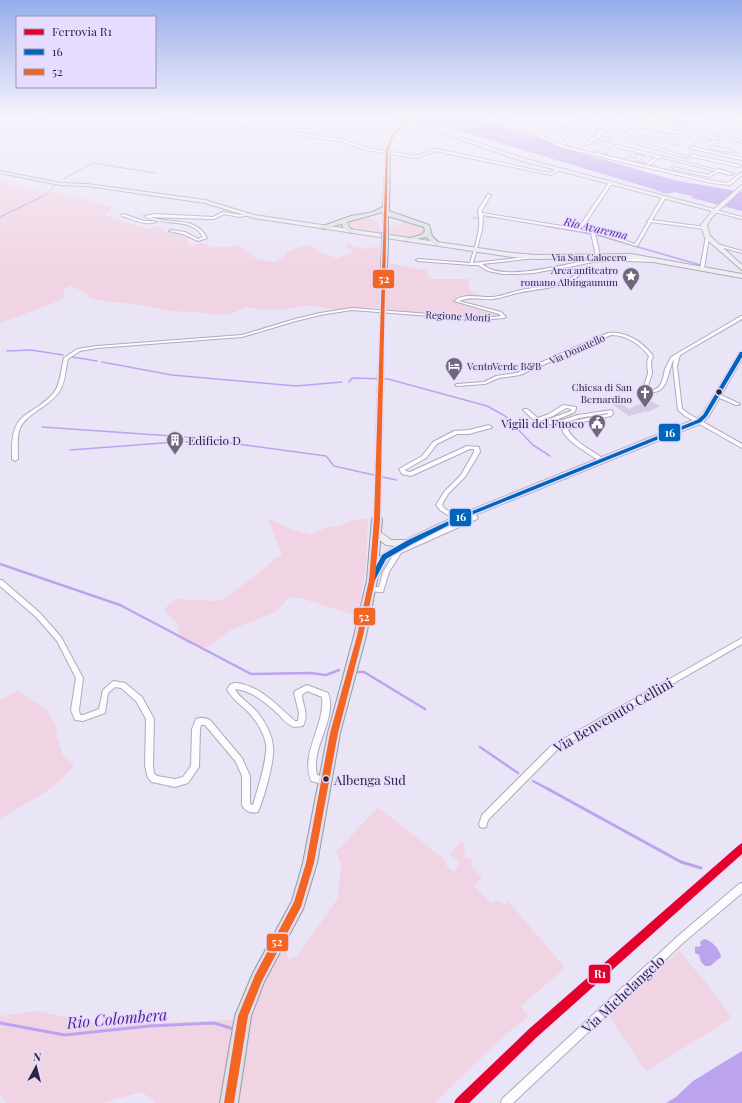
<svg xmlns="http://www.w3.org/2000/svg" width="742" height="1103" viewBox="0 0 742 1103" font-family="'Playfair Display',serif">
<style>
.green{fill:#f0d4e4}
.water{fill:#bca3ef}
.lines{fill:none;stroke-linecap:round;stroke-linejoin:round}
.stream-far3{stroke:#bca3ef;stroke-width:1}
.stream-far2{stroke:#bca3ef;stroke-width:1.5}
.stream-far1{stroke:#bca3ef;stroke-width:2.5}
.stream{stroke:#bca3ef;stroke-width:3}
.building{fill:#d3cde2}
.street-tunnel{stroke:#c4bed2;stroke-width:3;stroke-dasharray:3 1.5;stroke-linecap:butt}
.primary-tunnel-far1{stroke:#c4bed2;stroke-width:6;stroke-dasharray:6 3.5;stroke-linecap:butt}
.primary-tunnel{stroke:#c4bed2;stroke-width:8;stroke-dasharray:8 4.5;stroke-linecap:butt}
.street-casing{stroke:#b0aabc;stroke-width:2}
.secondary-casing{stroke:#b0aabc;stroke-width:2}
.primary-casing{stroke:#949da4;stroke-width:2}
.street{fill:#fcfbfe;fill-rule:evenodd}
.secondary{fill:#eceef0;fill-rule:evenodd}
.primary{fill:#dce1e3;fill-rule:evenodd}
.primary-bridge-far1-casing{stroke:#949da4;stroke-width:6;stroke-linecap:butt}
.primary-bridge-casing{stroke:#949da4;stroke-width:8;stroke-linecap:butt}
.primary-bridge-far1{stroke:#dce1e3;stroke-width:5}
.primary-bridge{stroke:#dce1e3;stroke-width:6}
.bus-1-casing{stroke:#e6dcff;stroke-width:3}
.bus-2-casing{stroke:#e6dcff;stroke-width:3}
.bus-1{fill:#0065bd;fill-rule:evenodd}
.bus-2{fill:#f26522;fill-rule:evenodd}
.rail-1-casing{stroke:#e6dcff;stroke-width:3}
.rail-1{fill:#e4002b;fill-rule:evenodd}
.bus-dot{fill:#2d263c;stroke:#e6dcff;stroke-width:1.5}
.labels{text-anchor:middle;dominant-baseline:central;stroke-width:3;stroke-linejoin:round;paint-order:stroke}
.far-street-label{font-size:10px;fill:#2d263c;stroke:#e6dcff}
.far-poi-label{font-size:10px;fill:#2d263c;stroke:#e6dcff;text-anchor:end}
.far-water-label{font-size:11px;font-style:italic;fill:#582498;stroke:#e6dcff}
.poi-label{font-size:12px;fill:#2d263c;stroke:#e6dcff;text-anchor:end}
.near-bus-label{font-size:13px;fill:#2d263c;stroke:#e6dcff;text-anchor:start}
.near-street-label{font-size:14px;fill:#2d263c;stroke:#e6dcff}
.near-water-label{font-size:16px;font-style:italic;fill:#582498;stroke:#e6dcff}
.line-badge{stroke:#e6dcff;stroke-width:1.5}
.badge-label{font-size:11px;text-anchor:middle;font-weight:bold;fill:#fff}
</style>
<rect width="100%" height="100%" fill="#eae4f7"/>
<path class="green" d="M0,181L29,191L58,192L112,207L105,215L141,227L148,229L158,226L165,229V231L187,237L189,246L202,243L214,247L239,246L257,259L274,262L281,259L288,251L303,246H311L322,253L337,258L354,252L346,247V244L364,249L379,246L380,269H388L389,263L426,270L430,279H469V290L480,296L456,298L454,302L500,316L498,317L407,312L371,307L336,310L311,305L283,310L254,309L245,307L231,314L217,315L196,312L169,311L141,305L90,299L85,292L71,286L63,289L65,296L59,301L0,323Z
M362,217L376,220L379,226L380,234L348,228L346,222Z
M404,222L417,223L426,228L425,234L409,238L391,236L390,228L392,226Z
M268,518L291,529L312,535L326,527L339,526L350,521L368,518L366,566L358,616L300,598L289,597L276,612L232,629L207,647H199L185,642L180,638L178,626L175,621L165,613V608L176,599L215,601L223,599L261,571L277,557L282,556Z
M18,690L48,711L56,727L57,738L63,755L74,765C60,788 23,804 0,819V700Z
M378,807L445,860V864L454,872L460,863L450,854L461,842L464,845L465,858H471L472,867L482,877L474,886L491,903L496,900L505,905L508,901L565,968L521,1006L528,1016L495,1044L435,1103H239C244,1070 246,1029 258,997C265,979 275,962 284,945L288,959L297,956L338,898L339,880L342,867L336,852Z
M679,951L704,980L732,1018L646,1071L608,1015Z
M36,1011L105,1025L235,1020L219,1103H156L142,1092L101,1103H7L0,1095V1016Z"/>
<path class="water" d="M413,117H474L545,140L559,147L674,180L742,192V211L692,198V196L675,192L666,194L653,189Z
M704,939C711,940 720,949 721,957L710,966H705L701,962L699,955L695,953V947L701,946L700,942Z
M742,1051V1103H666L676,1097L693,1081Z"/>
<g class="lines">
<path class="stream-far3" d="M64,179L92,163L155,173
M0,217L47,194L56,184
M486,217H495
M473,218H480"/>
<path class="stream-far2" d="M546,226L597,235L700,265
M7,351L31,350L63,355
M72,357L97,361
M102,362L172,375L296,386L342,382
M349,382L352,378L388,379L487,406L505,416L533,445L550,456
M42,427L172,436
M185,437L326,456L334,466L396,480
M186,442L204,440
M70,450L176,442"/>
<path class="stream-far1" d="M0,564L120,605L251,674L310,673L326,675L339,670
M358,672H364L425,709
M480,747L518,773
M533,781L550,790"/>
<path class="stream" d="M548,789L681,862L701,868
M0,1023L65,1035L149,1026L214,1023L234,1029"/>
</g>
<path class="building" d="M558,124L570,126L564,135H551Z
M663,132L677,135L675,136L683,138L676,142L656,137L669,139L671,138V135Z
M630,136L664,144L662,145L627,137Z
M649,400L660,406L648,412L646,411L629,416L612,404L618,401L629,409Z"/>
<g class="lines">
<path class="street-tunnel" d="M649,121L655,122
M598,127L606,129
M680,131H682
M592,151L598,152
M730,151L736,152L734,154
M600,153L608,154
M625,159H629
M637,161L648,164
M649,165L657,167
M665,169L669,170
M731,174L736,175"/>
<path class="primary-tunnel-far1" d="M381,366L384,268"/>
<path class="primary-tunnel" d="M377,519L381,365"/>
<g class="street-casing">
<path id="street" d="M46,117H49L0,140V138Z
M160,117H165L237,129L258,126L344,140L366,148L416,156L436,149L550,173L557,168L560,169L551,175L436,151L416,158L365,150L343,142L258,128L237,131Z
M497,117H500L562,145L583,117H585L564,146L597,154L609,145L592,141L587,145H585V143L598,135H596V133L606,128L628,133L636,127L597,117H601L638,126L645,121L626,117L647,120L649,117L687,127L686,128L651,119L650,122H648L642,125L682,132L710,140L709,141L682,134L640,127L632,133L678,144L677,145L630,134L624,138L688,157L686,158L622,139L599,154L712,181L728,183L742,172V175L730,185L712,183L563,148ZM607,130L626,134L617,140L600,136L601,135L599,134ZM598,138L615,141L611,144L594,140Z
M680,117H683L678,119V117Z
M705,117H710L742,123V125Z
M598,125H600V126L599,128H597Z
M742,126V128L724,137L722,136Z
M689,127H691L712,135L710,136L689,129Z
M659,133L670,136V137L669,138L658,135Z
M706,135L719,138V139L718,140L705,137Z
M696,141L698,142L696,145H694Z
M617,145L717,170L719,169L733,174L731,175L718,172L709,177L673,169L672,167L708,175L715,171L660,157L649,165H647V163L657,157L616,147Z
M689,146L742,158V160L689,148Z
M710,146L730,150L731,151L730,152L709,148Z
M631,154L642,156L643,157L636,162L635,160L639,157L631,156Z
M690,154L739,165L741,166L739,167L689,156Z
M610,181L613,182L583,227L584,229L595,231L635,244L648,222L647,221L649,220L662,197L664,196L666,197L652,220L705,227L707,228L705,229L651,222L638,245L636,246L595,233L600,256L598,257L596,256L591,233L483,215L482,230L473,263L536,256L538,257L536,258L482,264C485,266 488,268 490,269C517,279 565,263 594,260C613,257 633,258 652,260L654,261L652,262L630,261H608L593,262L564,268L583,272C566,289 539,288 517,293C509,295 501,298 493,299C482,300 470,296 459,301L501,312L506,317L504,318L482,320L352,310L320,315L296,321L242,337L97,348L80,351L68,359C65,370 66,382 59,392C49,407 24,414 19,431C17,440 18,450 18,459L15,461L12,459C12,444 11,426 24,416C29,412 34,409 39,406C45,401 51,397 55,391C61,381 61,369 64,358L77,349L97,346L242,335L295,319L320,313L352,308L482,318L501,316L499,314L454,301C465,292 480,298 493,297C501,296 509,293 517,291C537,286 561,287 578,273L566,271L560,268L534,273L518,274H503L488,271L478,265H471L418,261L416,260L418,259L470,263C475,245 482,229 478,210L488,194L491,195L482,210V213L580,229L579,227Z
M715,210L742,217V219L715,212Z
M223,212L240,215L245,214L247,215L240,217L224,214L214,219L150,217C170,225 195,215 207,238L198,241L183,234L169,231L171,230L185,232L198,239L203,237C192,216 162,227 144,216L155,214L213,217Z
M123,214L144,221H154L156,222C145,226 132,219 122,216V214Z
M706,236L709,237L704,269L702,270L700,269Z
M713,243L742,251V253L713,245Z
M741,316H742V319L680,355L677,366L682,409L689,414L742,444V448L685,416L678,410L673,366L674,359C666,373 670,395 647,392L644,386L648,373L647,362L649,356C640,344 626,335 611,335L520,375L499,378L485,384L457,386L455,385L457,384L484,382L496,376L517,373L608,333C626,331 643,342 653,356L651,362L652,373L648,386L651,390C662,390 663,378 665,369C667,365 669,361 671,357Z
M715,394H719L740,404L738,405H736L715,396Z
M563,405L576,407V408L575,412L554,421V422H556L578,415L612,410L613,414L611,416L577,423L568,430C575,443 594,451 605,460L606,461L605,462H601C589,453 569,444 562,430L573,421L608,414V413L579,418L556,426L549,424V419L571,411V409L566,408L553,416L537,422L535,421L523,410L525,409H527L538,418L549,414Z
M489,425L492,427L491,428L469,434H457L437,444L426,458L405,470L406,471L410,472L467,446L479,447L480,452L465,477L448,494L442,505L444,508L460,519L457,521L455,520L440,510L436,505L444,492L461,475L474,452V449H470L411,476L402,474L399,469L422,456L433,442L454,431L469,430Z
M471,512C474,513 476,515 478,518L477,519L401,553L389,572L383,592H381L368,591L367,589L368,587H379L383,572L397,549L471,517L468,514Z
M0,580H2L40,613L61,637L83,678L79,710L80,715H83L99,709L103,690L112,682L114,681L125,683L142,697L154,719L153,766L154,773L157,776L175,779L183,777L191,766L192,729L196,719C200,717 206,718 210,720L242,758L250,776V804L253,805C257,791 268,758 266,744C264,733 257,722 250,714C242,705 233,701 227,689C228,688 230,685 231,684C233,683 235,683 237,683C261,686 278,707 295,721H298L299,713L294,693L295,691L307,685L328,693C338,719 310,747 317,775L328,778L329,781L328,784L325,785L311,781C300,752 325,727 322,697L307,691L302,695C303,707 309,714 303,726L294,727C288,725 283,720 279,715C266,703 253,691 235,689C240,699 251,704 258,713C265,722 272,734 273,746C275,760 264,798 258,812C251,814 245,811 242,805V776L236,762L205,725H201L200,729L199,767L188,783L175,787L152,782L148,778L145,766L146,719L136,701L121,688L115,687L108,693L105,713L83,721L75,720L71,710L76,678L57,641L36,617L0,586Z
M742,638V644L557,750L488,820L486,827L483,828L480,827L479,824L482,815L551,746Z
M742,883V893L684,942L513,1103H501L502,1099L678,936L739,884Z"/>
</g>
<g class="secondary-casing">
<path id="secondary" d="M395,117H401L526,159L714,209L742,185V189L712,217L707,225L710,236L742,265V270L705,238L701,225L712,211L522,161Z
M660,117H666L742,141V143Z
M0,171L60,183L87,184L205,200L254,215L512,253L536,255L631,254L742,274V278L631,258L536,259L512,257L254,218L205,203L87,186L60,185L0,173Z
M742,351V359L709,416L702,423L460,521L413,544L387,559L376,581H370L368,579L381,555L396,546L386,545L373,535L372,533L373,531H379L391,540H406L454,517L696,419L702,415L739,353Z"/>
</g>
<g class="primary-casing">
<path id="primary" d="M388,153L390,154L389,211L429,225L432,236L439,243V245H435L426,237L406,241V239L421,235L425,231L424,227L388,216V232L383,233V212L347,222L349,227L354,231L351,233L344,229L342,224L323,229L320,227L351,216L373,212L383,207L386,154Z
M385,240L388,242L387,268L384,270L381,268L382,242Z
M377,516L382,519L377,580L366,636L340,733L317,863L303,909L264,982L251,1016L238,1103H220L235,1016L253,973L292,901L303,863L328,733L354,636L367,580L372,519Z"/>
</g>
<use href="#street" class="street"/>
<use href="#secondary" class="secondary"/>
<use href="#primary" class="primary"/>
<g class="primary-bridge-far1-casing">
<path id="primary-bridge-far1" d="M390,141L397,129L409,117
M387,150L388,154"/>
</g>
<g class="primary-bridge-casing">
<path id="primary-bridge" d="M385,232V242"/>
</g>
<use href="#primary-bridge-far1" class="primary-bridge-far1"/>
<use href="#primary-bridge" class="primary-bridge"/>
<g class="bus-1-casing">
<path id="bus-1" d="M740,352H742V357L707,416L701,422L459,520L412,544L386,559L374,582H370L369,580L382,555L408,540L455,518L697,420L703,415Z"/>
</g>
<g class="bus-2-casing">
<path id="bus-2" d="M408,117H410L394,135L388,150L380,519L375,580L363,636L338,733L314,863L301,907L262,981L248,1016L234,1103H224L238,1016L255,975L294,902L306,863L330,733L357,636L369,580L374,519L386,150L392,135Z"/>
</g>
<use href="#bus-1" class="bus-1"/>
<use href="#bus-2" class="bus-2"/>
<g class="rail-1-casing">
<path id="rail-1" d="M742,843V854L537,1037L469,1103H454L456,1099L529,1029L739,845Z"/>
</g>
<use href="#rail-1" class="rail-1"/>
</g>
<linearGradient id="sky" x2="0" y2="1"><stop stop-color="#96adeb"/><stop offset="0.43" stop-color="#f6f3fb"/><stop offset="1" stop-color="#f6f3fb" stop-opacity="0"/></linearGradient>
<rect width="742" height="271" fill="url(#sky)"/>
<defs>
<g id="sight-pin" transform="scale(0.9)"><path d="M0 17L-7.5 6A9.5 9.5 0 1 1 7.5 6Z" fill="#6f687d" stroke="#e6dcff"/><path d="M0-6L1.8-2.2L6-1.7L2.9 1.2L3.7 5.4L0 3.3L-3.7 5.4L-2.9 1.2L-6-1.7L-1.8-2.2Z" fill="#fff"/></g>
<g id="hotel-pin" transform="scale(0.9)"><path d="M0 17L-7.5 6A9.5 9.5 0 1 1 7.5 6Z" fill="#6f687d" stroke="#e6dcff"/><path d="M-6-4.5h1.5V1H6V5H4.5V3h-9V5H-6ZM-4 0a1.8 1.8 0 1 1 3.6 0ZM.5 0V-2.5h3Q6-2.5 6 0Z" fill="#fff"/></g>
<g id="church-pin" transform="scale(0.9)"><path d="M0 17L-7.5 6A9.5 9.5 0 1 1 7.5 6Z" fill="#6f687d" stroke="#e6dcff"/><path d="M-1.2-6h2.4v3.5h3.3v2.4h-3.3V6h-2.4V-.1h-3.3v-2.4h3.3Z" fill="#fff"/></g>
<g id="civic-pin" transform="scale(0.9)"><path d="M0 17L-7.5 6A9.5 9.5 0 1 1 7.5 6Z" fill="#6f687d" stroke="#e6dcff"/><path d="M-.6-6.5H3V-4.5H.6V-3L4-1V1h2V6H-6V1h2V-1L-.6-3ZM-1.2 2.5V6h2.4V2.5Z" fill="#fff"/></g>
<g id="building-pin" transform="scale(0.9)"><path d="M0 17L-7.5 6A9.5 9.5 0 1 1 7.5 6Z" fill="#6f687d" stroke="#e6dcff"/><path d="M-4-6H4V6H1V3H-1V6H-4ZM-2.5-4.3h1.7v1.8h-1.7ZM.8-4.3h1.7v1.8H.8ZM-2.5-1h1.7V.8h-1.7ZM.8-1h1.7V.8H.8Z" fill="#fff"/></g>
</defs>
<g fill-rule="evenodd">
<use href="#sight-pin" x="631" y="276"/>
<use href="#hotel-pin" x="454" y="366"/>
<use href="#church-pin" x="645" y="393"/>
<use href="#civic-pin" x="597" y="423"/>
<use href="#building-pin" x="175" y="440"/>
</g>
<g class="bus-dot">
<circle cx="719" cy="392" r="3.5"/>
<circle cx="326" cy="779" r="3.5"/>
</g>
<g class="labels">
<g class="far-street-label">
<text x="589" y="257">Via San Calocero</text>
<text transform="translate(458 316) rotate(3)">Regione Monti</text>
<text transform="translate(577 349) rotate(-24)">Via Donatello</text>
</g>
<g class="far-poi-label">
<text x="618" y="270">Area anfiteatro<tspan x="618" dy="12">romano Albingaunum</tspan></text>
<text x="467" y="366" text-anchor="start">VentoVerde B&amp;B</text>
<text x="632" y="387">Chiesa di San<tspan x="632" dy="12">Bernardino</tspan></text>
</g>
<g class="far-water-label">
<text transform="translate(596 228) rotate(13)">Rio Avarenna</text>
</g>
<g class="poi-label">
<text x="584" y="423">Vigili del Fuoco</text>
<text x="188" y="440" text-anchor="start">Edificio D</text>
</g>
<g class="near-bus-label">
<text x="334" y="779">Albenga Sud</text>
</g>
<g class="near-street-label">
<text transform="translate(613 715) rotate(-30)">Via Benvenuto Cellini</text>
<text transform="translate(623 994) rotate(-43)">Via Michelangelo</text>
</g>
<g class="near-water-label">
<text transform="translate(117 1018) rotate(-5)">Rio Colombera</text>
</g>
</g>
<g class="line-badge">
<rect x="372" y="269" width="23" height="20" rx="4" fill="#f26522"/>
<rect x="658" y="423" width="23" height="19" rx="4" fill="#0065bd"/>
<rect x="449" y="508" width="23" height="19" rx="4" fill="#0065bd"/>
<rect x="353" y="607" width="23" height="19" rx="4" fill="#f26522"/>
<rect x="266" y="933" width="23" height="19" rx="4" fill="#f26522"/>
<rect x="588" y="964" width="23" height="20" rx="4" fill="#e4002b"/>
</g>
<g class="badge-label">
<text x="384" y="283">52</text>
<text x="670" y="437">16</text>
<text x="461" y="521">16</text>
<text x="364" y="621">52</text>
<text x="277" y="946">52</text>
<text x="600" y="978">R1</text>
</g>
<rect x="16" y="16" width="140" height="72" fill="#e6dcff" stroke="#9c93b1"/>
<rect x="24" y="29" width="20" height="6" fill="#e4002b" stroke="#9c93b1"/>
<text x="52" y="36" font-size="12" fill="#2d263c">Ferrovia R1</text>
<rect x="24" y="49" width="20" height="6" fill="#0065bd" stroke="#9c93b1"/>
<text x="52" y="56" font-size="12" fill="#2d263c">16</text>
<rect x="24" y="69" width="20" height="6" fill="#f26522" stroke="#9c93b1"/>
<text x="52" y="76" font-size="12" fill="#2d263c">52</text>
<g transform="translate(36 1067) rotate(7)" stroke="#e6dcff" stroke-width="3" paint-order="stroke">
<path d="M0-3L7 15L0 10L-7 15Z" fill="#2d263c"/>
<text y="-6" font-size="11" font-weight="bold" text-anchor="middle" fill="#2d263c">N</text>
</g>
</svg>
